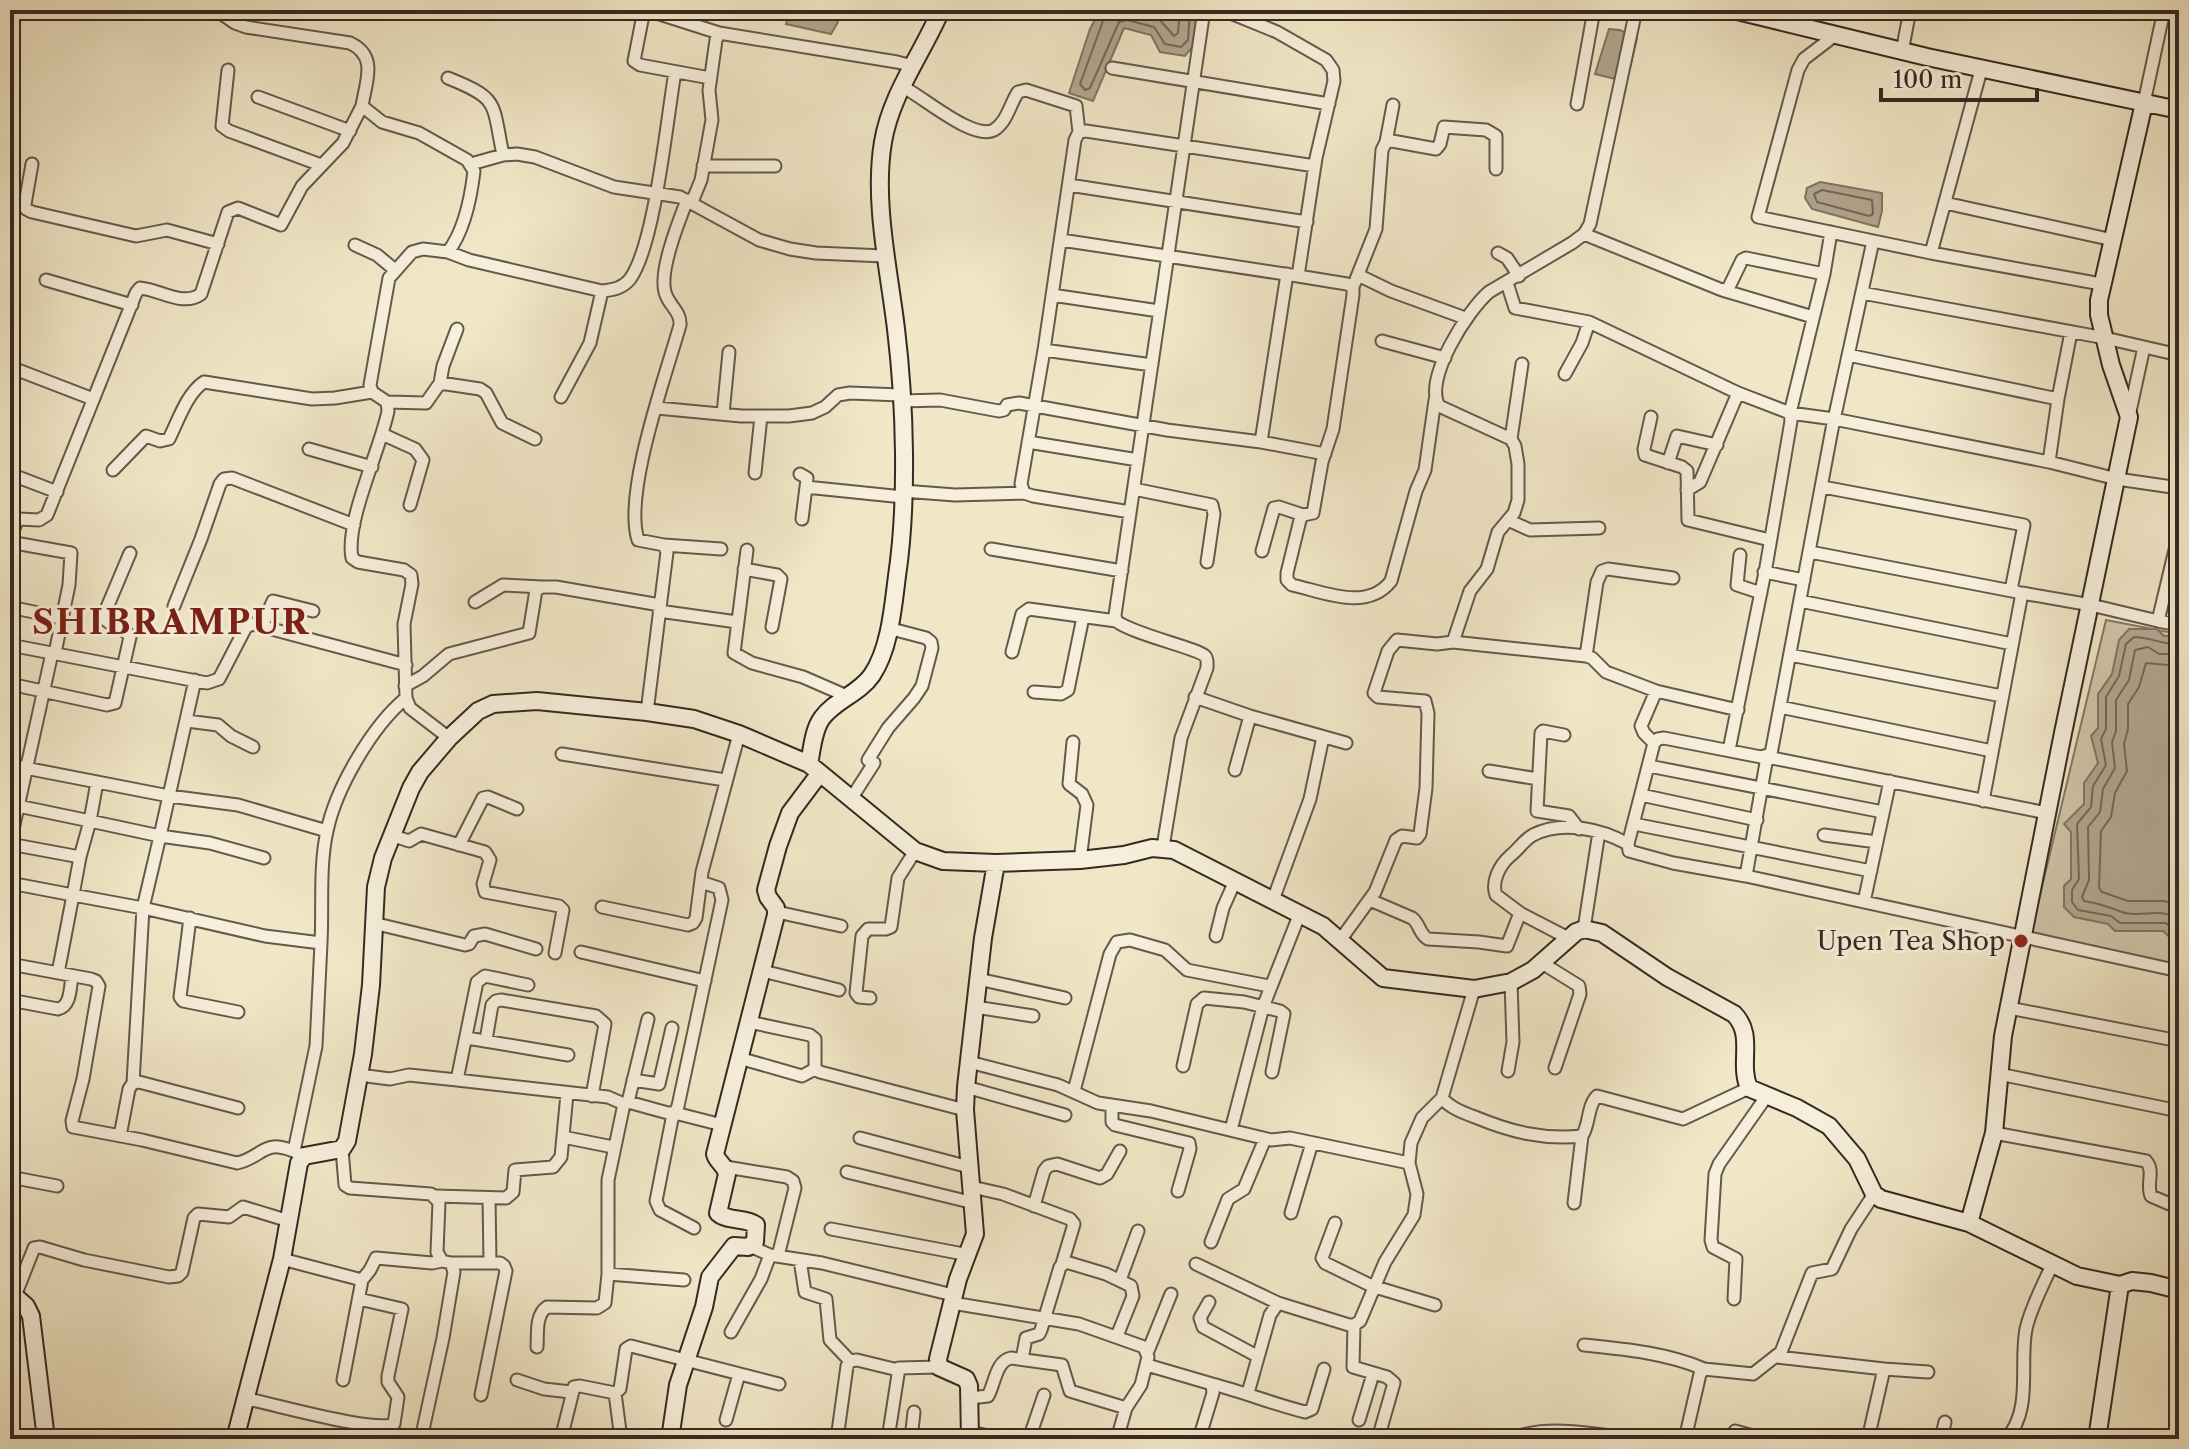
<svg xmlns="http://www.w3.org/2000/svg" width="2189" height="1449" viewBox="0 0 2189 1449" font-family="'Libre Caslon Text',serif">
<style>
.green{fill:#d1c7ab;stroke:#847867;stroke-width:2}
.water{fill:#b2a68f;stroke:#817464;stroke-width:2}
.lines{fill:none;stroke-linecap:round;stroke-linejoin:round}
.shore{stroke:#746759;stroke-width:2}
.canal{stroke:#b2a68f;stroke-width:11}
.street-casing{stroke:#66584c;stroke-width:15}
.secondary-casing{stroke:#372823;stroke-width:20}
.street{stroke:#f6efdb;stroke-width:11}
.secondary{stroke:#f6efdb;stroke-width:16}
.poi-dot{fill:#8f2418;stroke:#f6efdb;stroke-width:3}
.labels{text-anchor:middle;dominant-baseline:central;stroke-width:6;stroke-linejoin:round;paint-order:stroke}
.poi-label{font-size:26px;fill:#372823;stroke:#f6efdb;text-anchor:end}
.district-label{font-size:34px;font-weight:bold;letter-spacing:2px;fill:#7a1f14;stroke:#f6efdb}
</style>
<rect width="100%" height="100%" fill="#f1e7c7"/>
<filter id="stains"><feTurbulence type="fractalNoise" baseFrequency=".0025" numOctaves="4"/><feColorMatrix values="0 0 0 0 .2 0 0 0 0 .09 0 0 0 0 .02 0 0 0 .5 -.17"/></filter>
<radialGradient id="worn" r=".72"><stop offset=".6" stop-color="#630" stop-opacity="0"/><stop offset="1" stop-color="#630" stop-opacity=".3"/></radialGradient>
<path class="green" d="M2106,620L2179,634V966L2030,937Z"/>
<path class="water" d="M791,10H835L838,22L831,34L786,24Z
M1100,10H1190L1199,13L1195,44L1185,56L1160,52L1151,35L1124,28L1093,101L1069,93L1090,29Z
M1609,29L1620,30L1637,38L1630,68L1624,81L1595,74Z
M1820,182L1882,193V211L1878,227L1812,209L1805,198L1807,188Z
M2129,629H2157L2164,636H2179L2177,944L2163,931H2115L2108,924L2074,917L2064,907V886L2071,879V832L2064,824L2084,804V783L2098,763L2091,736L2098,728V694L2112,674L2119,640Z"/>
<g class="lines">
<path class="shore" d="M1107,10L1080,84L1085,90L1090,88L1119,22L1127,20L1154,27L1165,44L1181,47L1188,40L1190,10
M1128,10L1159,19L1174,36L1178,33L1180,10
M1822,190L1872,200L1873,214L1869,216L1817,202L1814,194Z
M2179,644C2162,645 2151,637 2134,637L2126,644L2119,676L2106,697V729L2101,739L2106,765L2093,786L2091,807L2077,824L2079,879L2072,890V902L2078,910L2111,916L2120,923H2166L2179,935
M2179,654H2159L2148,647L2135,650L2129,680L2116,700V731L2112,742L2115,768L2103,789L2100,812L2088,827L2089,880L2082,897L2084,901C2098,903 2109,907 2122,912C2141,919 2162,905 2179,921
M2179,666L2146,663L2139,687L2128,704V729L2124,744L2127,771L2115,793L2111,817L2101,831L2099,888L2102,892L2128,901H2164L2179,905"/>
<path class="canal" d="M1796,11V10"/>
<g class="street-casing">
<path id="street" d="M216,10L235,23L246,27L350,43C378,56 366,81 362,106L382,122L419,133L467,160L474,171C471,197 464,231 448,252L423,249L412,252L389,278L370,385L372,392L387,402L388,411C380,451 345,521 352,558L358,562L404,570L411,575L412,584L404,624L406,698L410,708L449,738
M644,10L634,61L640,65L710,78
M647,10L719,33
M1223,10L1277,32L1326,60L1333,70L1334,81L1316,158L1298,276L1347,284L1353,287V295L1333,429L1322,462L1313,513L1303,515L1300,520L1287,573V580L1292,585C1324,592 1367,612 1391,581L1416,491L1425,470L1435,400
M1834,36L1804,59L1798,70L1758,217L1931,253L2101,284
M1902,52L1910,10
M1112,68L1329,104
M228,70L222,126L229,131L321,165
M448,78C500,99 492,102 503,155
M903,87C922,96 973,141 994,130C1007,122 1010,104 1018,92L1026,90L1076,106L1079,132
M258,97L350,131
M2144,103L2164,10
M1577,104L1594,10
M1386,142L1393,105
M32,164L25,204L26,209L32,212L136,236L167,230L218,244
M471,164L503,155L517,154L535,157L614,187L680,197L759,240L790,249L816,253L884,256
M703,166H775
M1069,185L1307,222
M692,202L701,180L712,120L709,90L716,40L719,33L897,62L905,64L909,69
M1945,203L2113,240
M1831,232L1824,274L1790,413L1834,419L2049,462L2117,479L2179,488
M1584,234L1722,290L1728,289L1742,260L1746,258L1824,274
M1061,240L1298,276
M1873,241L1832,429L1771,754L1761,757L1664,738L1658,739L1654,743L1628,844L1629,851L1673,863L1746,876L2179,971
M355,245L377,255L395,270
M448,252L469,260L602,291C613,290 623,288 630,279C655,245 667,118 675,72
M1498,253L1507,258L1519,276
M1931,253L1981,70
M1287,274L1261,442L1325,454
M1358,275L1391,291L1465,318
M46,280L132,305
M1507,283L1515,308L1589,322L1738,393L1790,413L1791,421L1766,567L1729,750
M1353,287L1376,229L1382,150L1386,142L1392,141L1436,149L1440,144L1444,127L1486,130L1496,136V169
M1722,290L1813,317
M1862,293L2105,338L2179,355
M1052,295L1159,311
M1382,341L1445,358
M1044,350L1152,365
M2174,354L2179,329
M1848,355L2058,399L2049,462
M10,367L93,399
M1565,374L1582,343L1589,322
M440,383L443,366L457,329
M561,397L590,343L602,291
M2058,399L2071,332
M901,401L940,400L999,411L1004,410L1007,405L1019,403L1167,430L1261,442
M387,402L426,403L440,383L480,389L486,393L502,423L535,439
M657,408L741,416H789L812,413L825,407L838,395L850,393L900,395
M723,414L729,352
M2129,416L2144,347
M1651,417L1644,449L1645,455L1682,467L1687,471L1688,520L1770,540
M382,434L415,449L423,460L410,505
M1511,439L1522,364
M1028,442L1138,460
M309,449L372,467
M1668,463L1677,436L1717,445
M113,470L146,436L160,441L169,439C178,421 187,393 204,382L312,399L335,398L372,392
M755,473L761,416
M10,474L57,492
M800,474L807,478L806,487L903,497
M1823,487L2024,525L2011,590
M1134,489L1212,505L1214,514L1207,562
M1687,490L1700,482L1738,393
M903,491L955,495L1024,493
M1130,512L1033,496L1024,493L1021,484L1044,350L1075,140L1079,132L1086,131L1315,166
M802,519L806,487
M1508,520L1530,530L1599,528
M2179,533L2158,621L2179,625
M664,545L721,549
M991,549L1122,571
M747,550L734,653L752,663L803,677L849,697
M1262,551L1274,508L1279,507L1303,515
M1810,552L2017,592
M1740,555L1737,585L1761,593
M744,569L777,575L781,579L772,627
M1764,572L1804,580
M1800,601L2012,644
M475,602L503,585L542,587
M174,606L201,539L220,484L224,479L232,478L354,525
M10,607L62,618
M659,611L737,622
M263,624L273,601L313,611
M1453,642L1586,656L1592,658L1606,672L1656,691L1641,726L1644,733L1654,743
M10,645L207,683L219,679L246,627L253,624L406,665
M1012,652L1022,614L1029,609L1116,621
M55,653L69,585L71,553L15,543L11,536L18,519L39,520L47,515L136,293L140,288C161,290 183,307 201,294L228,212L238,208L281,225L302,186L343,143L362,106
M1790,655L2002,696
M1586,656L1597,582L1602,571L1608,569L1673,578
M195,680L160,836L210,843L264,858
M10,684L107,705L115,703L130,637C124,626 109,627 103,617L130,553
M405,686L423,676L449,654L529,633L536,590L542,587H556L660,605
M1656,691L1738,710
M1034,692L1061,694L1068,690L1083,617
M1195,697L1250,716L1346,743
M1780,707L1992,751
M647,712L667,552L664,545L638,540C623,493 666,375 680,325C681,311 668,305 665,292C659,270 679,221 687,200
M187,721L218,725L231,736L253,747
M1564,735L1543,731L1541,733L1537,811L1569,816L1579,829
M1073,742L1069,784L1082,794L1087,805L1080,860
M562,754L725,780
M10,765L169,796L238,805L327,831
M1649,766L1883,812
M1235,770L1250,716
M1489,771L1538,779
M1641,795L1757,820
M851,799L874,763L868,760L888,728L914,698L922,686L932,648L931,642L926,638L888,628
M1983,801L2022,593L2091,605L2158,621
M18,806L90,821L97,782
M1634,824L1871,871
M391,835L409,841L421,834L485,852L490,860L483,884L485,892L559,906L563,910L555,953
M1824,835L1877,842
M10,843L52,653
M10,844L80,857L73,895L143,908L265,936L321,943L316,1046L294,1151
M459,845L483,798L488,797L517,809
M1163,847L1181,738L1207,668C1207,664 1208,659 1205,656C1197,648 1135,635 1116,621L1115,615L1204,10
M80,857L90,821L160,836L143,908L133,1083
M1746,876L1767,757L2047,813
M10,883L73,895L58,973
M1273,900L1310,799L1323,737
M1370,900L1412,918C1420,924 1419,934 1428,939L1479,942L1507,946L1520,913
M1864,902L1890,781
M602,907L688,925L693,923L696,918L702,872L739,734
M777,912L841,926
M190,918L180,997L183,1001L238,1012
M373,923L465,945L469,944L474,936L485,934L536,949
M1584,929L1599,832
M1216,936L1223,908L1235,881
M1568,938L1520,913L1496,895C1491,881 1500,865 1510,856C1518,850 1524,840 1533,835C1562,820 1601,829 1628,844
M1341,939L1375,892L1396,840L1402,836L1417,838L1420,834L1426,788L1428,713L1425,701L1378,697L1374,693L1388,651L1397,640L1437,644L1453,642L1470,591L1487,569L1498,532L1514,513L1518,500V464L1515,446L1511,439L1439,406C1423,379 1468,310 1489,292L1572,243L1584,234L1590,224L1636,10
M321,943C323,907 319,867 327,831C336,788 372,726 406,698
M581,952L705,981
M1542,963L1579,986L1580,994L1555,1068
M10,964L91,979L96,981L99,986L83,1079L72,1121L73,1127L142,1140L237,1163C265,1157 262,1136 300,1154
M763,971L839,990
M978,979L1065,998
M1474,989L1442,1098C1450,1108 1464,1113 1475,1117C1511,1132 1543,1140 1582,1136C1590,1124 1587,1106 1597,1096L1683,1119L1749,1088
M870,998L859,997L856,993L862,936L868,929H886L891,927L898,878L915,851
M10,1000L58,1009C71,1006 70,988 72,976
M975,1007L1033,1016
M2009,1008L2179,1041
M749,1022L810,1035L815,1039V1069L820,1072L965,1110
M467,1038L568,1055
M486,1040L492,1005L496,1001L501,1000L596,1016L605,1024L592,1096
M739,1058L802,1076L815,1069
M969,1062L1058,1085L1098,1103L1151,1111L1271,1140L1290,1138L1409,1163
M1183,1066L1197,1004L1204,998L1244,1002L1280,1011L1284,1014L1272,1072
M1508,1071L1513,1042L1511,982
M1999,1074L2179,1111
M359,1075L390,1079L409,1075L457,1080L477,982L485,976L528,985
M457,1080L608,1097L624,1104
M633,1080L659,1084L672,1028
M966,1087L1065,1115
M1074,1091L1110,954L1117,942L1130,940L1165,950L1187,970L1269,986
M628,1102L648,1019
M1112,1105V1122L1115,1125L1189,1143L1190,1149L1178,1191
M1231,1130L1263,1007L1300,913
M1994,1133L2146,1161C2155,1171 2146,1184 2151,1196L2179,1208
M120,1136L129,1089L133,1083L139,1082L238,1108
M563,1137L613,1147
M860,1138L969,1167
M342,1149L345,1185L350,1188L431,1194L439,1202L437,1252L442,1261L451,1263L454,1272L443,1338L421,1439
M726,1167L787,1177L793,1181L795,1188L778,1256
M847,1172L974,1203
M10,1177L57,1186
M972,1187L1003,1194L1070,1219L1074,1224L1062,1264
M436,1196L506,1198L513,1192L515,1170L553,1167L561,1157L567,1094
M489,1198L490,1262
M1574,1203L1582,1136
M1034,1206L1044,1171L1048,1166L1057,1164L1100,1178L1107,1174L1120,1151
M1291,1213L1312,1143
M1335,1223L1322,1258L1325,1263L1372,1286L1435,1305
M694,1228L660,1210L656,1201L672,1119L675,1113L722,1125
M831,1229L969,1255
M1211,1242L1228,1199L1244,1189L1265,1139
M752,1247L770,1255L822,1263L953,1295
M282,1259L362,1280L343,1380
M800,1260L805,1292L826,1299L830,1340L850,1361
M451,1263H500L504,1266L506,1271L481,1395
M1196,1264L1278,1303
M608,1274L684,1280
M362,1280L370,1270L376,1258L432,1263L442,1261
M1120,1280L1138,1231
M15,1296L34,1248L40,1247L84,1260L169,1277L178,1276L182,1272L194,1218L198,1214L229,1217L243,1207L289,1221
M1734,1299L1736,1259L1713,1247L1711,1240L1715,1174L1719,1164L1766,1097
M1209,1302L1200,1318L1203,1327L1257,1356
M952,1303L1079,1324L1144,1347L1148,1357L1141,1385L1126,1408L1117,1439
M1354,1325L1353,1367L1387,1377L1394,1383L1378,1439
M731,1332L761,1279L770,1255
M1584,1345C1624,1349 1667,1353 1704,1369
M537,1347C538,1334 535,1315 547,1307L597,1308L605,1303L608,1274V1180L624,1104L628,1102L668,1113H675L678,1106L722,900L719,888L701,882
M1148,1351L1171,1294
M1777,1357L1884,1369
M1022,1359L1026,1338L1039,1334L1041,1330L1060,1267L1066,1262L1106,1274L1131,1286L1133,1296L1117,1336
M1147,1365L1212,1384L1213,1393L1199,1439
M517,1380L544,1389L571,1392
M1212,1384C1244,1392 1273,1404 1305,1412L1312,1409L1324,1369
M615,1393L621,1439
M1248,1393L1270,1315L1278,1303L1349,1325H1354L1360,1321L1385,1262L1414,1215L1417,1194L1409,1163L1411,1143L1422,1118L1442,1098
M970,1398L988,1396C995,1383 996,1361 1011,1358L1062,1365L1070,1391L1126,1408
M247,1399C274,1404 374,1433 394,1424L398,1397L388,1382V1376L402,1309L359,1299
M726,1420L739,1374
M1359,1420L1373,1374
M1735,1431L1764,1439
M970,1432L1003,1439
M561,1439L574,1387L580,1386L615,1393L620,1389L626,1349L631,1346L779,1384
M837,1439L847,1366L850,1361L857,1360L898,1370
M888,1439L899,1368L939,1367
M911,1439L914,1412
M1029,1439L1044,1395
M1263,1439L1264,1437
M1511,1439C1546,1424 1595,1434 1632,1439
M1685,1439L1700,1374L1704,1369L1753,1374L1781,1352L1812,1273L1832,1269L1851,1229L1874,1194
M1868,1439L1884,1369L1928,1372
M1941,1439L1945,1422
M2006,1439C2033,1410 2019,1365 2026,1329C2031,1307 2043,1285 2052,1265"/>
</g>
<g class="secondary-casing">
<path id="secondary" d="M1733,10L1927,57L2179,110
M809,764C812,750 813,730 822,718C835,700 859,694 872,675C890,648 893,607 897,576C908,502 905,403 896,329C889,270 873,201 883,142C891,94 922,54 941,10
M1969,1223L1994,1133L2003,1036L2063,733L2129,417L2111,365L2099,315V300L2144,103
M10,1292L26,1306L31,1316L46,1439
M235,1439L282,1259L299,1163L304,1156L342,1149L347,1141L363,1054L371,985L376,887L383,858L411,788L420,772L449,738L478,711L493,704L537,701L647,712L694,719L739,734L809,764L915,851L943,861L996,863L1080,860L1124,855L1152,848L1174,850L1323,926L1383,978L1474,989L1511,982L1533,970L1576,932L1584,929L1602,933L1667,977L1734,1014C1755,1035 1738,1063 1749,1088L1797,1108L1829,1126L1857,1159L1874,1194L1881,1199L1969,1223L2077,1276L2120,1285L2132,1281L2151,1283L2179,1290
M670,1439L678,1385L704,1307L710,1277L734,1246L748,1247L755,1242L756,1225C745,1217 728,1222 718,1213L727,1174C725,1165 717,1162 715,1154L776,915V908L768,897L766,890L778,846L790,813L820,773
M970,1439L969,1386L966,1379L939,1367L938,1359L958,1279L975,1234L965,1110L966,1087L983,938L996,863
M2097,1439L2120,1285"/>
</g>
<use href="#street" class="street"/>
<use href="#secondary" class="secondary"/>
</g>
<circle class="poi-dot" cx="2021" cy="941" r="8"/>
<g class="labels">
<g class="poi-label">
<text x="2005" y="941">Upen Tea Shop</text>
</g>
<g class="district-label">
<text x="171" y="622">SHIBRAMPUR</text>
</g>
</g>
<rect width="2189" height="1449" fill="none" stroke="#f1e7c7" stroke-width="40"/>
<rect x="12" y="12" width="2165" height="1425" fill="none" stroke="#372823" stroke-width="4"/>
<rect x="20" y="20" width="2149" height="1409" fill="none" stroke="#372823" stroke-width="2"/>
<path d="M1881 88v12h156v-12" fill="none" stroke="#372823" stroke-width="4"/>
<text x="1893" y="88" font-size="24" fill="#372823" stroke="#f6efdb" stroke-width="6" paint-order="stroke">100 m</text>
<rect width="100%" height="100%" filter="url(#stains)"/>
<rect width="100%" height="100%" fill="url(#worn)"/>
</svg>
